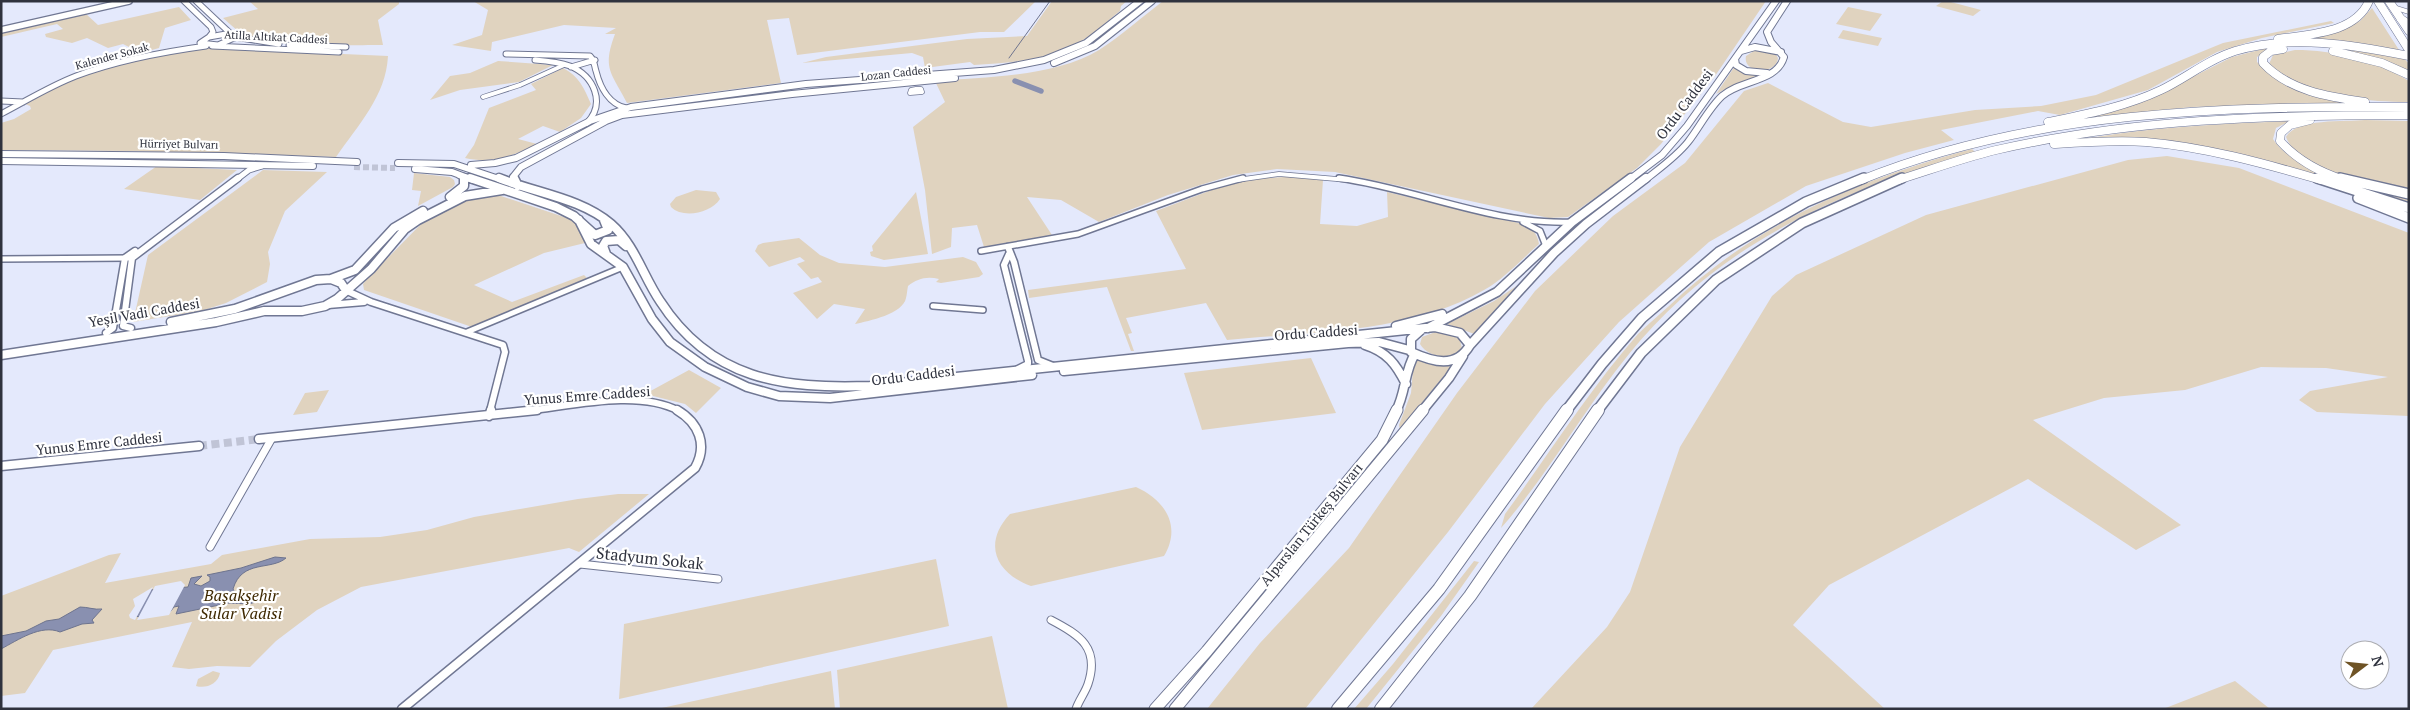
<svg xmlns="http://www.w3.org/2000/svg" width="2410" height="710" viewBox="0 0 2410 710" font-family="'PT Serif',serif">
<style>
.green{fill:#e0d3bf}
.water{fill:#8990b0;stroke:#6e748e}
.pier{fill:#e4e9fc}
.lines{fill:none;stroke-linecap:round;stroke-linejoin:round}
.stream{stroke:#6e748e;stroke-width:1}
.canal{stroke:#8990b0;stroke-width:5.5}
.tertiary-tunnel{stroke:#c0c4d6;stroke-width:8;stroke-dasharray:8 4.5;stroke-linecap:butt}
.primary-tunnel{stroke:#c0c4d6;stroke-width:6;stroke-dasharray:6 3;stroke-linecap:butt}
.minor-far2-casing{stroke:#707793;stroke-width:5.5}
.minor-far1-casing{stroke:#707793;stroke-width:8}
.minor-casing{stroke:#707793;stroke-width:9}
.tertiary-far2-casing{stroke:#707793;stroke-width:7}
.tertiary-far1-casing{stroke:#707793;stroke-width:9}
.tertiary-casing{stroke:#707793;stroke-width:11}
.secondary-casing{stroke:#707793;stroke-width:8}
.primary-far2-casing{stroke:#707793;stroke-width:8}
.primary-far1-casing{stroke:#707793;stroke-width:11}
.primary-casing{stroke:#707793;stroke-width:13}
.trunk-casing{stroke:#707793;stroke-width:9}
.motorway-far2-casing{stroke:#707793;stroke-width:9}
.motorway-far1-casing{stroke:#707793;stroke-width:12}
.motorway-casing{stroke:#707793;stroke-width:14}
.minor-far2{stroke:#fff;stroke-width:4}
.minor-far1{stroke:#fff;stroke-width:5}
.minor{stroke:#fff;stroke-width:7}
.tertiary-far2{stroke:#fff;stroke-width:5}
.tertiary-far1{stroke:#fff;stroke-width:6}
.tertiary{stroke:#fff;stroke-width:8}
.secondary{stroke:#fff;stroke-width:5.5}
.primary-far2{stroke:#fff;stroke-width:6}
.primary-far1{stroke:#fff;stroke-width:8}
.primary{stroke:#fff;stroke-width:11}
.trunk{stroke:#fff;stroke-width:8}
.motorway-far2{stroke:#fff;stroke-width:8}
.motorway-far1{stroke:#fff;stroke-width:9}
.motorway{stroke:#fff;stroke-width:12}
.labels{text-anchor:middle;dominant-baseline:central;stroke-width:4.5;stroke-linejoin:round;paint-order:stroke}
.far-street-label{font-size:11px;fill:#2f323e;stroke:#fff}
.street-label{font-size:14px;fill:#2f323e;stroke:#fff}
.near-street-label{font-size:16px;fill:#2f323e;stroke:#fff}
.near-park-label{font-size:16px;font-style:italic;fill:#3e2800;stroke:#fff}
</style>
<rect width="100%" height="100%" fill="#e4e9fc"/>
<path class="green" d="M249,1H399V4L378,20L383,45C346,45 282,48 248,36C239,33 230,24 223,18L258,9Z
M473,1H1036L1004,32H980L797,55L789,18L767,20L781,83L627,103C611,72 602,69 615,34H605L616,28L564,25L492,42L491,51L452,45L482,35L488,10Z
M1052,1H1127L1121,6L1120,11C1106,22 1092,36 1076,44C1044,61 1009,63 974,65L970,62L925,68L923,57L912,53L802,63L826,57L967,39L1027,36Z
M1163,1H1766L1715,76L1661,144L1637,168L1568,217L1549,218L1335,172L1277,169L1233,175L1168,195L1099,222L1061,200L1027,197L1052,235L984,247L977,225L952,228L951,247L932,254L925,190L913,127L945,102L935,81C986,77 1054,77 1099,50C1121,36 1142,17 1163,1Z
M1943,1H1947L1981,10L1973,16L1936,6Z
M179,7L191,20L165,28L159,48L141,53L123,44L108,48L87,38L72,43L46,37L45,34L63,29L57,24L1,37V32L85,13L98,25Z
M1848,7L1882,14L1870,31L1836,24Z
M2372,8L2401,53L2273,42L2347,27L2360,21Z
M2331,21L2334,23L2262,38L2217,52L2148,90L2060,115L2038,111L1941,130L1954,140L1905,153L1806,186L1709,242L1619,322L1545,404L1448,532L1305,709H1207L1260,643L1349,548L1457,393L1535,291L1613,216L1685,163L1744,91L1768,83L1843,122L1871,127L1975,110L2041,106L2096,95L2223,43Z
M1843,30L1882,38L1878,46L1838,38Z
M2329,47L2403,57L2409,64V73L2331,50Z
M212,48L388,56C386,96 358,125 336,157L129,151L1,150V123L14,119L31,109L30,106L25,104C82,71 146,53 212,48Z
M2267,48L2269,49L2257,57V62L2276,78L2353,103L2192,107L2076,119L2147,100L2232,57Z
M1757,49L1775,53L1778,58C1777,75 1742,74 1746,56Z
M2295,50C2335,50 2376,60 2409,81V102C2363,101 2304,98 2269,64L2273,55Z
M498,61L553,65L519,82L460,90L430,100L450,76L470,73Z
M1735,66L1750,74L1760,76L1736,84L1716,94Z
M563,68C579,76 584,88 591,104L581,118L560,132L543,126L518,139L537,144C514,156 492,164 465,158L474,145L489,108L536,90L531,84Z
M2365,120L2409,121V191C2374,184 2301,174 2286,137C2296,118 2345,122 2365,120Z
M2290,121L2276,128L2273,139C2294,173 2371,185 2409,195V207L2242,157L2089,138C2156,127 2222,124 2290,121Z
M1972,149L1975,152C1841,190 1719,243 1629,354C1584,409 1548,475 1501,528L1505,514C1549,454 1589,390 1638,334C1648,324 1659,315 1669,306C1756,223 1857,180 1972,149Z
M2167,156L2239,168L2409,233V416L2317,412L2299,400L2310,391L2388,377L2326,368L2261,367L2185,390L2104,398L2033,420L2181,525L2136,550L2028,479L1829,585L1793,625L1885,709H1531L1607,627L1630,592L1680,447L1772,296L1796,275L1926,215L2128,160Z
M157,166L237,170L200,200L124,189Z
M263,170L327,172L285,211L268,252L270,264L267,282L226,303L201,311L133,322L148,255Z
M414,173L450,177L454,180L455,184L453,187L418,206L421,191L412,190Z
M1304,176L1323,180L1320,224L1357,226L1388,217L1387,192L1519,223C1530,227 1537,231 1539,244C1522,259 1504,279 1484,290C1411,333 1310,332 1227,340L1206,303L1126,318L1132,333L1128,334L1134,351H1131L1107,287L1029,298L1028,290L1186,269L1156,211L1230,183L1264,178Z
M696,190L716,192L720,199C711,213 683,219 671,207L670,204L676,197Z
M916,192L928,254L884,260L871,256L870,252L873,251L872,246Z
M495,194L576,221L585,243L544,253L474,285L512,302L584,275L587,278L472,327L364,290L363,284L368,278L424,221L470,197Z
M799,238L820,255L839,263L885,267L963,257L976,262L983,274L979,277L941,283L936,282L939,279C926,276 917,279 908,286C907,291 907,294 906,298C903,314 869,321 855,324L865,309L834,304L817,319L793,293L822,282L818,277L811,279L797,264L805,261L800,257L769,267L755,251L758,245L763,243Z
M1521,283L1477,335L1447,324L1494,301Z
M1438,331L1451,334L1460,340L1462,348C1452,361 1428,358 1420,344L1422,337Z
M1311,358L1336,413L1202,430L1184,373Z
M1414,358L1429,364L1452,366L1400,430L1399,425L1411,393Z
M689,370L721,388L696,413L685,404L645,394Z
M329,390L317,412L293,415L305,393Z
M1136,487C1165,500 1182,526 1164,556L1031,586C996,573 982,544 1010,514Z
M618,494H649L579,552L569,548L361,587L317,610L276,641L250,667L217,666L189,669L172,667L192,622L53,650L25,693L1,696V596L109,555L121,553L105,583L211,564L222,555L310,539L380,537L427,530L474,517L578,499Z
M936,559L949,626L619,699L624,624Z
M1474,561L1479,562L1441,616L1366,709H1354L1393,664Z
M992,636L1008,709H840L837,670Z
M213,671L220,673C218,684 206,689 196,686L198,679Z
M831,671L835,709H657Z
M2235,681L2270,709H2163Z"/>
<path class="water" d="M275,557L286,558C271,571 242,559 233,589L237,596C248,600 258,597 268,592L272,597L249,604L229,603L176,614L179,606L174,607L170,612L142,617L131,616L150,590L188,587L191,578L202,576L194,584L201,586L210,581V577L207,575L241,568Z
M80,607C88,607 94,610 102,609L92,620L94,623L82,624L60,632C41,624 18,640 1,649V636L26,631L46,621L59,619Z"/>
<path class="pier" d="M181,581L185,585L169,615L137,620L155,586Z
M153,587L135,620L130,618L129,615L135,606L133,599Z"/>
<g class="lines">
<path class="stream" d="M1009,58L1050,1"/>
<path class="canal" d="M1015,81L1041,91"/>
<path class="tertiary-tunnel" d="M199,446L259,439"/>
<path class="primary-tunnel" d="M354,167L395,168"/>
<g class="minor-far2-casing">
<path id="minor-far2" d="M2393,7L2409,12
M916,89H921L922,92L910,93L911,90Z
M483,97L520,85L564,65
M1237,180L1279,174L1348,180"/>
</g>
<g class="minor-far1-casing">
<path id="minor-far1" d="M1339,178C1417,189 1493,225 1572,222
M1523,222L1540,231L1546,246
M981,251L1078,234L1202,189L1243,178
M1,259L129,258
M933,306L983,310
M467,332L623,267"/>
</g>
<g class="minor-casing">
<path id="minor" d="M210,547L272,438
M580,564L718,579
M1051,620C1080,635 1100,648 1088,684C1085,693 1079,700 1076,709"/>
</g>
<g class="tertiary-far2-casing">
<path id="tertiary-far2" d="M184,1L211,27L213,32L209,37
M196,1L231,34
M226,34L232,35L234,38L218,45L200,43L209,37Z
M235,37L279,44
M289,45L346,47
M212,46L339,52
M506,54L590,56C595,61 594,65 596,71C600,87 609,104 626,108
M535,60C547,61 559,62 570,66C594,76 606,103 587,123
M571,67L595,60
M1,101L23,102
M1,114C26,101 50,86 76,76C118,60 162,52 206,46
M236,180L249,170L262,166"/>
</g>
<g class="tertiary-far1-casing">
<path id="tertiary-far1" d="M1008,247L1014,262L1038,360L1053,366
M1009,254L1004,265L1028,361V364L1018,369
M345,290L371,302L503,345L505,352L490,411
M328,305L364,302
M131,328L123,326L132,258L238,178
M106,333L113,328L125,258L135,251
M526,411C572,406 637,389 679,411"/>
</g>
<g class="tertiary-casing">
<path id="tertiary" d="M489,416L491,410
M259,439L537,410
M1,466L199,446
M402,709L695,468C708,445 699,423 677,410"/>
</g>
<g class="secondary-casing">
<path id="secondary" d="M1,30L129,1"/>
</g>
<g class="primary-far2-casing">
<path id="primary-far2" d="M1741,51L1755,47L1781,52
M1735,59L1736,65L1746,71L1767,73
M1054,63L1095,46L1152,1
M1,154L224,156L357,162
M1,161L313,166
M398,163L454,164L502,180
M471,165L495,163L516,158L590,121L631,107L806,84L994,70L1044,60L1086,43L1140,1
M415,169L452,172L473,180
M459,175L464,177V180
M514,180L513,177L521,167L606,121L622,115L792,94L955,78
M1629,180L1662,155L1687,126L1776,1
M1645,180C1660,168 1676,157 1688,142C1699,128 1709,108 1722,96C1741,79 1776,83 1784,57L1771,42L1767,32L1787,1"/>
</g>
<g class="primary-far1-casing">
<path id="primary-far1" d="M470,178L556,207L574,216L595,235L608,230L604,220
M499,178C535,193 581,198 611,224C635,245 643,276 660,301C711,380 783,389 870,386L1435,327L1460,333L1470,345
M514,178L518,186
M450,197L464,186V178
M579,220L591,244L623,267L652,319L670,342L705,367L747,387L779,396L830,398L1032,375
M606,254L603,246L606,241L619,240L626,246
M331,279L355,270L394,228L423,211
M171,322L235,309L316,280L331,279L341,283L345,289
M1396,326L1442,314
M1428,328L1497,292L1572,222L1631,178
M1421,330L1411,339V352C1433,362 1456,369 1470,345L1554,253L1586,224L1646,178
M1365,345C1387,352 1396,364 1406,384
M1,355L216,322L264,311H302L325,306L337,299L371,269L405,229L418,220L465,196L502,190
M1064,371L1348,343L1379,342L1409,350
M1396,411C1406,393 1404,371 1415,354
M1422,411L1449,378L1463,356"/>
</g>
<g class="primary-casing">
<path id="primary" d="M1155,709L1207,651L1382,440L1397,410
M1175,709L1423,410"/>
</g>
<g class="trunk-casing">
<path id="trunk" d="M2378,1L2409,50
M2389,1L2409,31"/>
</g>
<g class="motorway-far2-casing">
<path id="motorway-far2" d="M2401,19L2409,24
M2278,39C2309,34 2355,34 2369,1
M2283,49L2271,51L2263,57V63C2289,91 2329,97 2365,102
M2333,51L2382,63L2409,75
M2310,120L2290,125L2281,133L2280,141C2297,160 2319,172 2344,180
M2048,122C2087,114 2125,107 2161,90C2186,78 2209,59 2235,51C2292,34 2353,45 2409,56
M2054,144C2085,142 2115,140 2146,142C2205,147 2263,163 2321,180
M1861,180C2034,110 2225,106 2409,107
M1898,180C1930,170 1963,158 1996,150C2131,119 2270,115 2409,115"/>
</g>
<g class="motorway-far1-casing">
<path id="motorway-far1" d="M2317,178L2409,208
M2340,178L2409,194
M2358,198L2409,218
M1566,411L1602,364L1642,318L1719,252L1806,202L1864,178
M1597,411L1641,353L1716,280L1802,223L1902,178"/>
</g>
<g class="motorway-casing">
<path id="motorway" d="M1338,709L1439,589L1567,410
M1381,709L1470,596L1598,410"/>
</g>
<use href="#minor-far2" class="minor-far2"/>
<use href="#minor-far1" class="minor-far1"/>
<use href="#minor" class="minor"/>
<use href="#tertiary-far2" class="tertiary-far2"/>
<use href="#tertiary-far1" class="tertiary-far1"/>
<use href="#tertiary" class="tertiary"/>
<use href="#secondary" class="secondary"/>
<use href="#primary-far2" class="primary-far2"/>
<use href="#primary-far1" class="primary-far1"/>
<use href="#primary" class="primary"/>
<use href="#trunk" class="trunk"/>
<use href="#motorway-far2" class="motorway-far2"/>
<use href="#motorway-far1" class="motorway-far1"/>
<use href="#motorway" class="motorway"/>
</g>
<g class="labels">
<g class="far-street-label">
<text transform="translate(276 37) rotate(3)">Atilla Altıkat Caddesi</text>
<text transform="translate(112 56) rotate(-15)">Kalender Sokak</text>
<text transform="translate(896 73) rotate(-6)">Lozan Caddesi</text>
<text transform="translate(179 144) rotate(1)">Hürriyet Bulvarı</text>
</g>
<g class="street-label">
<text transform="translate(1684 104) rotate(-53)">Ordu Caddesi</text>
<text transform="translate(144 312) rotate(-10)">Yeşil Vadi Caddesi</text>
<text transform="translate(1316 332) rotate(-4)">Ordu Caddesi</text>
<text transform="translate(913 375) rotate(-7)">Ordu Caddesi</text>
<text transform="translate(587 395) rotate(-4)">Yunus Emre Caddesi</text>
<text transform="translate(99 443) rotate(-6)">Yunus Emre Caddesi</text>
<text transform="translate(1311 524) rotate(-51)">Alparslan Türkeş Bulvarı</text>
</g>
<g class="near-street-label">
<text transform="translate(650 558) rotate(6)">Stadyum Sokak</text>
</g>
<g class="near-park-label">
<text x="241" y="595">Başakşehir<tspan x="241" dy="18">Sular Vadisi</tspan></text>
</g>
</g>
<rect width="2410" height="710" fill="none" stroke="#2f323e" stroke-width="5"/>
<g transform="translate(2365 665) rotate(74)"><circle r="24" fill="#ffffff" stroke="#acadb2"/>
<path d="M0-4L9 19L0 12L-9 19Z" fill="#6e5325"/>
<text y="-8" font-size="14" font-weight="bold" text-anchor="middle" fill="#2f323e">N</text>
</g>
</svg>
